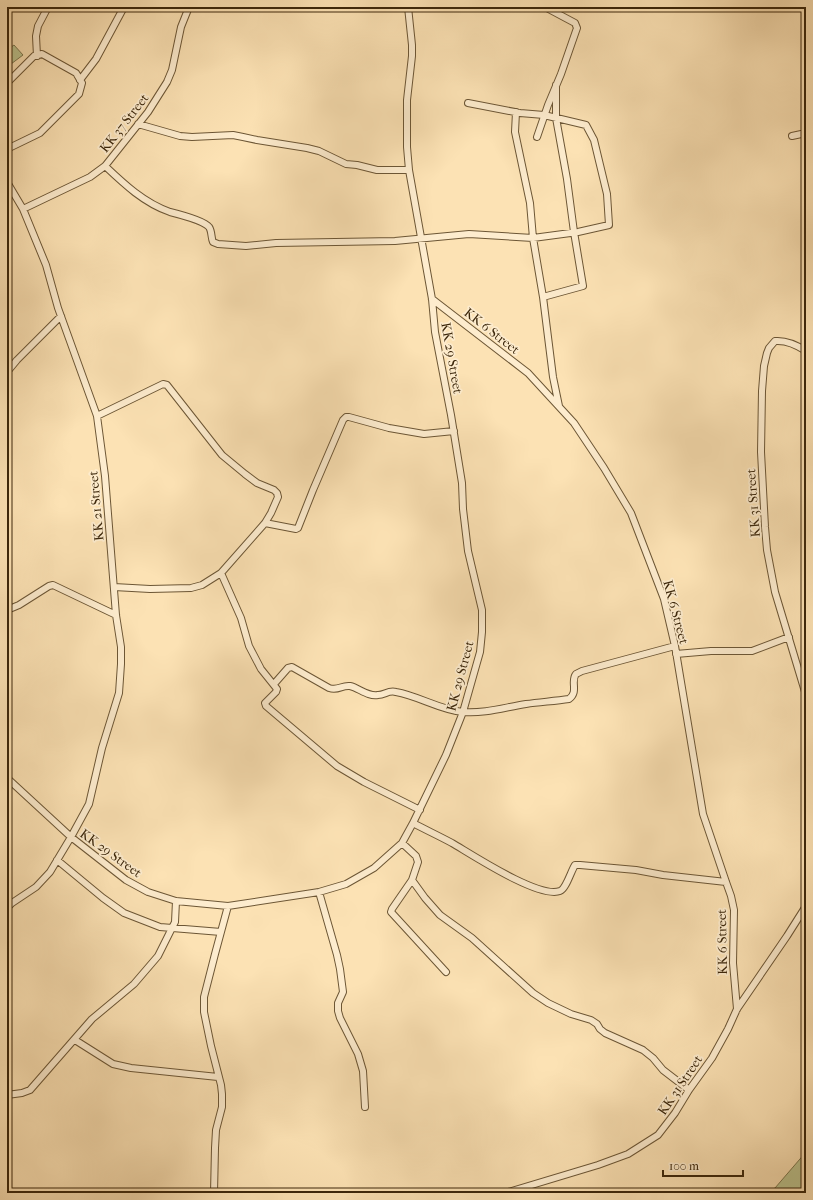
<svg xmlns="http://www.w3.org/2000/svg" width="813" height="1200" viewBox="0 0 813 1200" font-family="'IM FELL French Canon',serif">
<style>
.green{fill:#bcc48f;stroke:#7c764d}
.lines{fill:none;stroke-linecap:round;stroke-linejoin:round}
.street-casing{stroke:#6c5635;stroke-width:8}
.street{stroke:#fdecce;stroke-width:6}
.labels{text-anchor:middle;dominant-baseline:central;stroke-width:3.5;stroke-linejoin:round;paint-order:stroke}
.street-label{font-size:13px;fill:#3c270b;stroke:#fdecce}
</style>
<rect width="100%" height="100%" fill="#fce2b4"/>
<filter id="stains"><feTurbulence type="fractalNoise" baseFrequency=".005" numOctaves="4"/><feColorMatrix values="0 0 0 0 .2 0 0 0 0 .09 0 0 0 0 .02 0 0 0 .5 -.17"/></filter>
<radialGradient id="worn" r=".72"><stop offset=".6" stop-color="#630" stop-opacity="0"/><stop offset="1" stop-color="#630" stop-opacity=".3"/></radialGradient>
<path class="green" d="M14,45L23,55L7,67V50Z
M806,1152V1193H766L775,1188Z"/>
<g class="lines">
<g class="street-casing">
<path id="street" d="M37,56L36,36L38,26L48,7
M80,80L96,59L124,7
M7,83L34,56L42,54L76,73L82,83L79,94L40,133L7,149
M556,85V118L567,179L574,232L583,286L543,297L553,377L559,406
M516,112L515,132L530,203L533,238L543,297
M138,124L180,136L192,137L233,135L243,137L257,140L307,148L319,151L346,164L357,165L377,170H409
M792,136L806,133
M537,137L548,105L561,74L577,28L575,23L545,7
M105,166C124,184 144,203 170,212C178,214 204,221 209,227C212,231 211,238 213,242L218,244L246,246L276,243L395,241L469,234L533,238L578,232L609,225L607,194L594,140L586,125L544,115L520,113L468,103
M7,182L23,209L46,265L58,308L97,416L105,476L116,615L121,647V664L119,693L102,748L89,804L71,837L50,872L36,887L12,903L7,908
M23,209L90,177L105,166L148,112L167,82L172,70L181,27L189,7
M432,299L528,373L574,423L604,468L631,513L664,599L675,646L703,814L726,882L731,896L734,910L733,963L737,1009
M806,351C797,345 787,340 775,341L769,348L767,353L764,366L762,391L761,452L765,527L767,550L775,592L806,695
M7,372L17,360L61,316
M97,416L163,384L167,385L222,455L245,474L257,483L274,490L277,493L278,497L271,513L265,523L221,573L202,585L191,588L150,589L114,587
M265,523L296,529L298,528L313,490L343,420L346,417H349L389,428L424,434L454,431
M221,573L241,618L249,646L261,669L277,689L276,692L265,703L266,706L337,766L364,782L420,810
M7,610L19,605L49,586L53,585L116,615
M676,654L711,651H752L789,637
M274,684L288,668L292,667L329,688C339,691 341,685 350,686C359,688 368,697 378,695C385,695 388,690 396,692C419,696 440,710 463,712C484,714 506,707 526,704C541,702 555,701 569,699C579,692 570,681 576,674C578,673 580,672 582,671L675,646
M7,778L71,837L126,880L148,892L176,901L228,906L319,892L346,884L374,868L402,843L413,823L446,755L463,712L480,652L482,632V610L468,551L463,509L462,483L451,415L435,332L432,299L409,170L407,147V100L412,56V45L408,7
M413,823C426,830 439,836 452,843C471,854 539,899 560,891C566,889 571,871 575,865H580L636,870L663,875L726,882
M402,843L416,856L418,862L412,880L392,909L391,912L446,972
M57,860L103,898L124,913L160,927L221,932
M412,880L425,898L440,915L472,938L533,993L548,1003L571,1014L591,1020L597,1024L600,1029L605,1033L643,1050L653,1058L663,1070L689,1090
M319,892L337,955L340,969L343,992L338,1003V1011L340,1018L358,1054L363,1071L365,1107
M75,1040L113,1064L131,1068L218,1077
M7,1095L22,1093L30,1090L92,1019L134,984L158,956L175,922L176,901
M214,1193L215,1148L216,1130L222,1107V1094L221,1085L211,1046L204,1012V997L215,954L228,906
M505,1193L598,1165L628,1154L658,1135L675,1113L689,1090L712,1058L728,1029L737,1009L787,936L806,906"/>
</g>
<use href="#street" class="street"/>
</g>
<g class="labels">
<g class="street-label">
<text transform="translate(124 123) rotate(-52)">KK 37 Street</text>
<text transform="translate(492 331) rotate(38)">KK 6 Street</text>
<text transform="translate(452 358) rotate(80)">KK 29 Street</text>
<text transform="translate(753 503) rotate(-94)">KK 31 Street</text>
<text transform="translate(96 506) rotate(-95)">KK 21 Street</text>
<text transform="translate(676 612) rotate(75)">KK 6 Street</text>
<text transform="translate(460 676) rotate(-75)">KK 29 Street</text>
<text transform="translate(111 853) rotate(36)">KK 29 Street</text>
<text transform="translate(722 942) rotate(-91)">KK 6 Street</text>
<text transform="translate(680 1085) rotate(-56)">KK 31 Street</text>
</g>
</g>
<rect width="813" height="1200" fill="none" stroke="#fce2b4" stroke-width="24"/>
<rect x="8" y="8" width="797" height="1184" fill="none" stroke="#3c270b" stroke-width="2"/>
<rect x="12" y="12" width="789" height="1176" fill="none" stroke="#3c270b"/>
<path d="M663 1170v6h80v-6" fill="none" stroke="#3c270b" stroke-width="2"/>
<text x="669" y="1170" font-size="12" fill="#3c270b" stroke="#fdecce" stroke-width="3" paint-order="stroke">100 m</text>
<rect width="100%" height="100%" filter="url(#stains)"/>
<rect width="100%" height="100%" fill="url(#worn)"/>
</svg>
